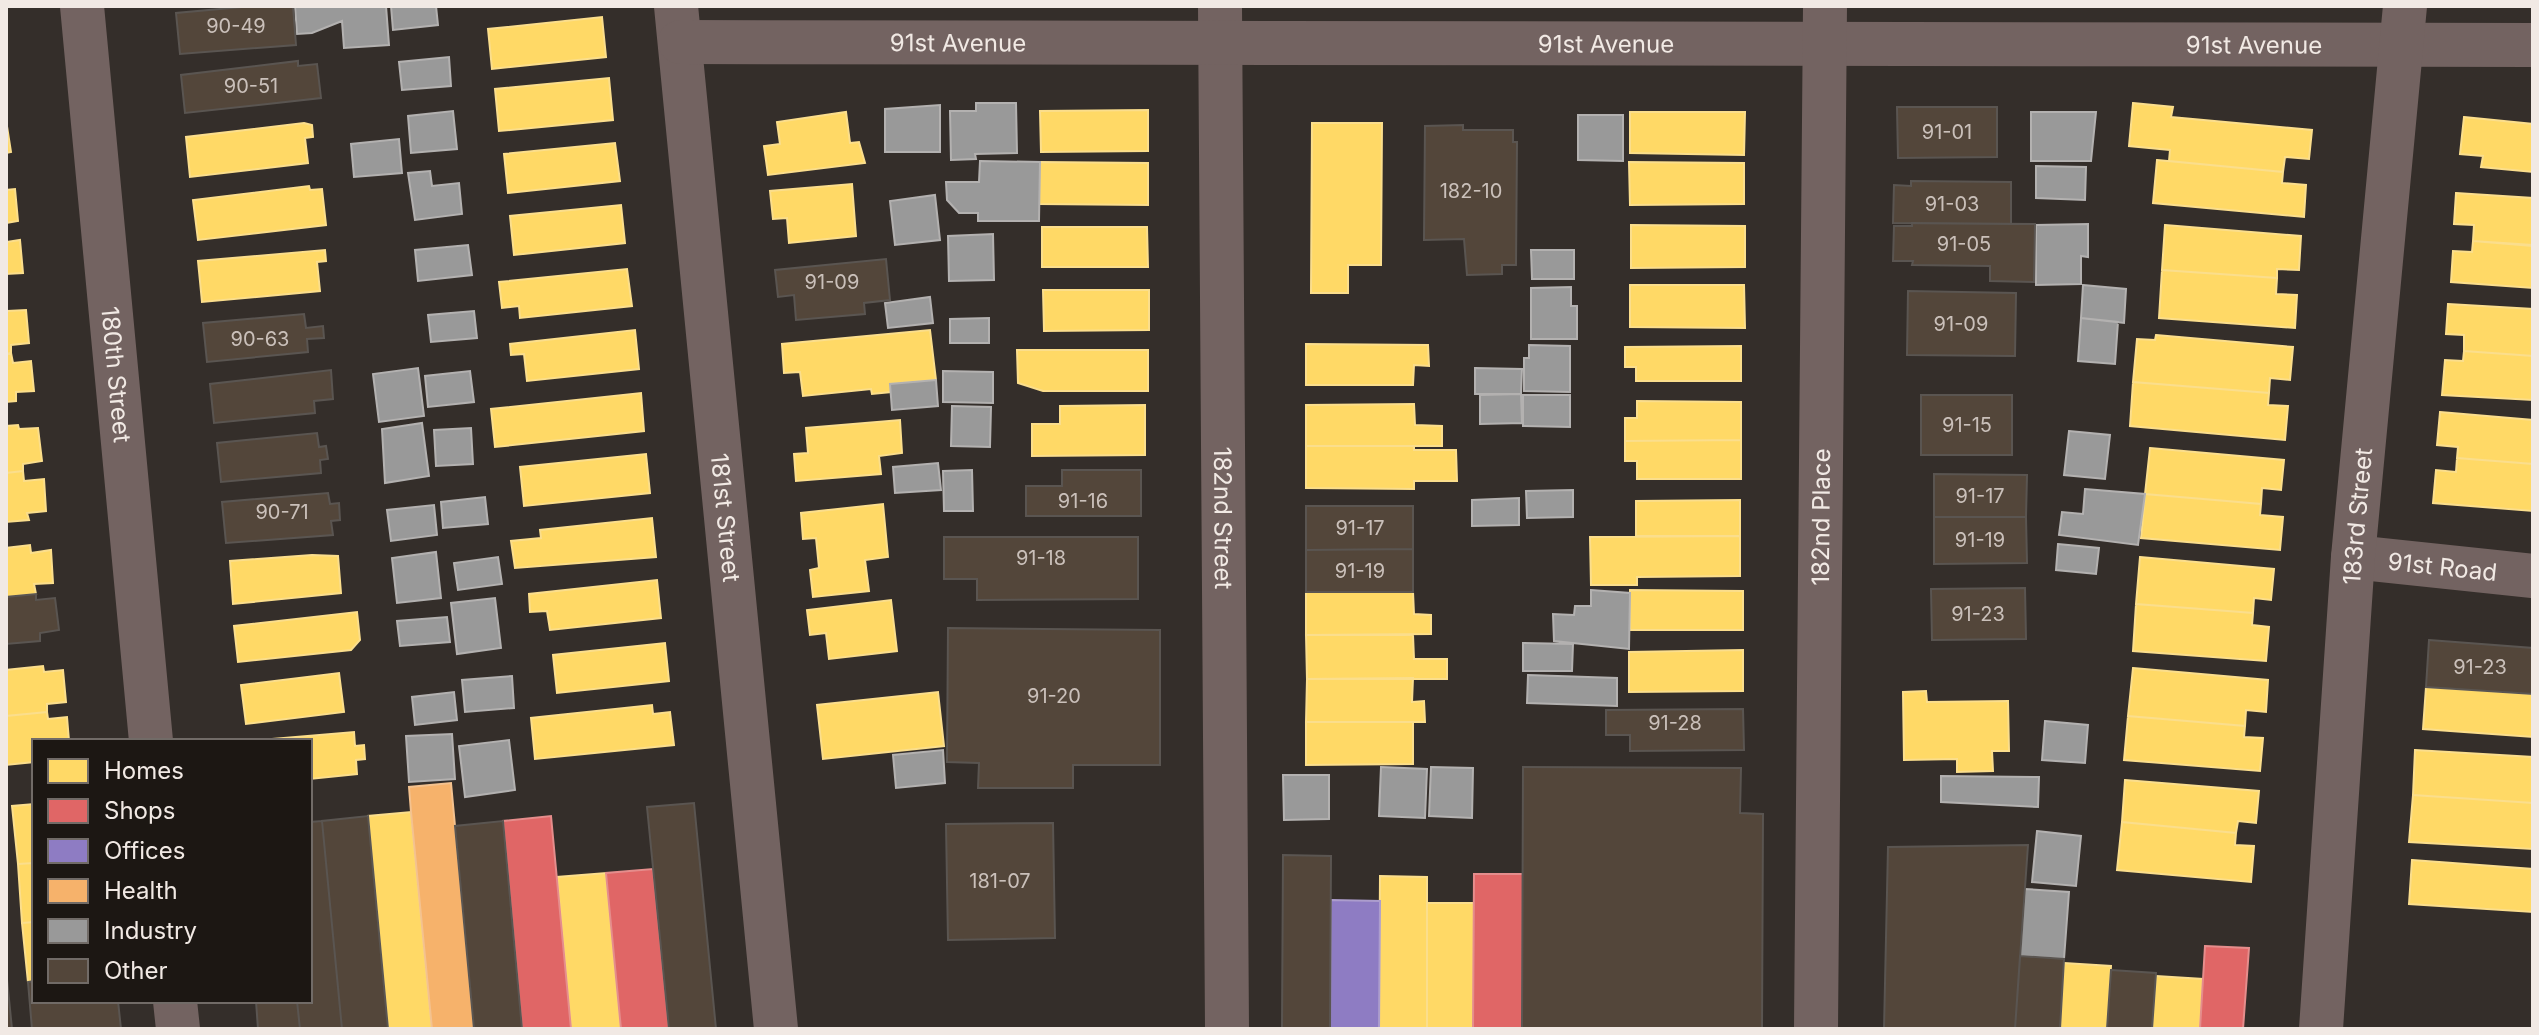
<svg xmlns="http://www.w3.org/2000/svg" width="2539" height="1035" viewBox="0 0 2539 1035" font-family="Inter,sans-serif">
<style>
.homes{fill:#ffd966;stroke:#fbde8c;stroke-width:2}
.shops{fill:#e06666;stroke:#e58d8c;stroke-width:2}
.offices{fill:#8e7cc3;stroke:#ac9dcd;stroke-width:2}
.health{fill:#f6b26b;stroke:#f4c28f;stroke-width:2}
.industry{fill:#999;stroke:#b3b1b0;stroke-width:2}
.building{fill:#53463a;stroke:#5a5551;stroke-width:2}
.lines{fill:none;stroke-linecap:round;stroke-linejoin:round}
.minor{stroke:#736361;stroke-width:44}
.labels{text-anchor:middle;dominant-baseline:central;stroke-width:8;stroke-linejoin:round;paint-order:stroke}
.number-label{font-size:20px;fill:#cac0ba}
.street-label{font-size:24px;fill:#f1e9e4;stroke:#1c1713}
</style>
<rect width="100%" height="100%" fill="#342e2a"/>
<path class="homes" d="M602,17L606,57L492,69L488,29Z
M609,78L613,120L499,131L495,89Z
M2133,103L2173,107L2171,117L2312,130L2309,159L2285,157L2283,172L2169,161L2170,150L2129,146Z
M1148,110V151L1041,152L1040,111Z
M846,112L850,143L859,142L865,163L768,175L764,146L780,144L777,122Z
M1630,112H1745L1744,155L1630,153Z
M2464,117L2533,124V172L2481,167L2483,156L2460,154Z
M6,120L11,152L6,153Z
M304,123L312,125L313,137L305,138L308,163L190,177L186,137Z
M1312,123H1382L1381,265H1348V293H1311Z
M615,143L620,181L508,193L504,154Z
M2157,160L2283,172L2282,183L2306,185L2304,217L2153,203Z
M1040,162L1148,163V205L1039,204Z
M1629,162L1744,163V204L1630,205Z
M852,184L856,236L789,243L787,218L773,219L770,191Z
M309,186L310,190L322,189L326,225L198,240L193,200Z
M15,189L18,221L6,223V190Z
M2456,193L2533,198V245L2473,241L2474,225L2454,224Z
M621,205L625,243L514,255L510,216Z
M1631,225L1745,226V267L1631,268Z
M2165,225L2301,236L2299,270L2277,269V278L2162,270Z
M1042,227H1147L1148,267H1042Z
M20,240L23,273L6,274V242Z
M2473,241L2533,246V288L2451,282L2453,251L2472,252Z
M325,250L326,261L317,262L320,291L202,302L198,261Z
M627,269L632,306L520,318L519,306L502,308L499,282Z
M2162,270L2277,278L2276,294L2297,295L2295,328L2159,318Z
M1630,285H1744L1745,328L1630,327Z
M1043,290H1149V330L1044,331Z
M2448,304L2533,309V356L2464,351V335L2446,334Z
M6,306L7,311L26,310L29,343L11,345V353L6,354Z
M635,330L639,369L527,381L524,354L511,355L510,344Z
M930,330L936,380L890,384L891,392L872,394L871,389L803,396L800,372L784,373L782,344Z
M2156,335L2293,347L2290,380L2270,378L2269,393L2133,382L2137,339L2155,340Z
M1306,344L1428,345L1429,366L1414,365L1413,385H1306Z
M1741,346V381H1636V367H1625V347Z
M1017,350H1148V391H1043L1018,383Z
M2464,351L2533,356V400L2442,395L2445,360L2463,361Z
M11,353L13,363L31,361L34,391L16,392V401L6,402V354Z
M2133,382L2269,393L2268,405L2288,406L2285,440L2130,426Z
M641,393L644,431L495,447L491,409Z
M1637,401L1741,402V440L1625,441V418H1637Z
M1414,404L1415,425L1442,426V446H1306V405Z
M1145,405V455L1032,456V424H1060V406Z
M2440,412L2533,420V464L2457,458L2458,447L2437,445Z
M900,420L902,453L879,456L881,474L796,481L794,454L808,453L806,428Z
M18,425L19,429L38,428L42,461L23,464V471L6,473V426Z
M1741,440V479H1637V461H1625V441Z
M1306,446H1414V450H1456L1457,481H1414V489L1306,488Z
M2150,448L2284,460L2281,490L2262,488L2261,504L2145,494Z
M646,454L650,493L524,506L520,467Z
M2457,458L2533,464V511L2433,503L2436,470L2456,472Z
M23,471L24,481L44,479L46,511L27,513L29,520L6,522V473Z
M2145,494L2261,504L2260,515L2283,517L2280,550L2141,538Z
M1740,500V536H1636V501Z
M883,504L888,557L865,560L869,591L813,597L810,570L819,568L816,538L803,539L801,513Z
M652,518L656,557L515,568L511,541L541,538L540,530Z
M1740,536V576L1637,577V585H1591L1590,537Z
M30,545L31,553L51,550L53,583L34,584L36,594L6,597V548Z
M312,555L338,556L341,593L233,604L230,561Z
M2140,557L2274,569L2271,600L2254,598L2253,613L2136,604Z
M657,580L661,618L550,630L547,611L530,612L529,594Z
M1630,590L1743,591V630H1630Z
M1306,592H1413L1414,614L1431,615V634L1306,635Z
M891,600L897,651L829,659L826,633L810,635L807,610Z
M2136,604L2253,613L2252,625L2269,627L2266,661L2133,651Z
M357,612L360,640L351,650L238,662L234,626Z
M1306,635H1413L1414,659H1447V679H1307Z
M665,643L669,681L557,693L553,655Z
M1743,650V691L1629,692V652Z
M43,666L44,672L63,670L66,702L47,704V712L6,716V670Z
M2133,668L2268,680L2266,712L2246,710L2245,726L2128,716Z
M339,673L344,712L246,724L241,685Z
M1413,678L1412,702L1424,701L1425,722H1306L1307,679Z
M2426,687L2533,694V737L2423,729Z
M1926,691L1927,702L2008,701L2009,751H1992L1993,771L1957,772V759L1904,760L1903,692Z
M938,692L944,746L823,759L817,705Z
M652,705L653,714L670,712L674,745L535,759L531,718Z
M47,712L48,719L67,717L69,741H34V762L6,765V716Z
M2128,716L2245,726L2244,737L2263,738L2260,771L2124,760Z
M1306,722H1413V764L1306,765Z
M354,732L355,746L364,745L365,759L356,760L357,774L310,779V741H249Z
M2415,750L2533,757V803L2413,795Z
M2125,780L2259,791L2256,823L2238,821L2236,833L2122,822Z
M2413,795L2533,803V849L2409,842Z
M34,804V863L18,864L12,806Z
M411,812L432,1029H388L368,816Z
M2122,822L2236,833L2235,845L2254,846L2251,882L2117,870Z
M2412,860L2533,869V912L2409,904Z
M34,863V922L22,923L18,864Z
M606,873L621,1029H571L557,877Z
M1380,876L1427,877V1029H1379Z
M1427,903H1474L1473,1029H1427Z
M34,922V981L28,982L22,923Z
M2064,963L2111,966L2107,1029H2060Z
M2156,976L2203,979L2200,1029H2152Z"/>
<path class="shops" d="M551,816L571,1029H522L503,821Z
M653,869L669,1029H621L606,873Z
M1474,874H1523L1522,1029H1473Z
M2205,946L2249,948L2243,1029H2200Z"/>
<path class="offices" d="M1331,900L1380,901L1379,1029H1330Z"/>
<path class="health" d="M451,783L455,826L474,1029H432L411,812L409,787Z"/>
<path class="industry" d="M295,6H386L389,45L344,48L342,21L312,33L297,34Z
M391,6H436L438,25L393,30Z
M449,57L451,86L402,90L399,62Z
M976,103H1016L1017,153L975,154L976,159L951,160L950,111H976Z
M940,105V152H885V109Z
M453,111L457,149L411,153L408,116Z
M2031,112H2096L2091,161H2031Z
M1578,115H1623V161L1578,160Z
M399,139L402,173L354,177L351,144Z
M980,161L1040,162L1039,221H978V213H959L947,200L946,182H979Z
M2036,166L2086,167L2085,200L2036,198Z
M430,171L432,186L459,183L462,214L415,220L408,173Z
M935,195L940,240L895,245L890,201Z
M2088,224V257L2081,256V284L2036,285V225Z
M993,234L994,280L949,281L948,236Z
M468,245L472,275L418,281L415,250Z
M1531,250H1574V279H1532Z
M2083,285L2126,289L2124,323L2081,318Z
M1571,287V306H1577V339H1531V288Z
M930,297L933,323L888,328L885,303Z
M474,311L477,338L431,342L428,315Z
M989,318V343H950V319Z
M2081,318L2118,322L2115,364L2078,361Z
M1529,345L1570,346V392L1524,391V358H1529Z
M418,368L424,416L379,422L373,374Z
M1475,368L1522,369L1521,394H1475Z
M470,371L474,402L428,407L425,376Z
M943,371L993,372V403L943,402Z
M936,380L938,406L892,410L890,384Z
M1521,394L1522,423L1480,424V395Z
M1523,395H1570V427L1523,426Z
M952,406L991,407L990,447L951,446Z
M422,423L429,476L385,483L382,429Z
M471,428L473,464L436,466L434,430Z
M2069,431L2110,435L2105,479L2064,475Z
M938,463L941,490L895,493L893,467Z
M972,470L973,511H944L943,471Z
M2085,489L2145,494L2138,545L2059,535L2062,512L2083,514Z
M1573,490V517L1527,518L1526,491Z
M485,497L488,524L443,528L441,502Z
M1519,498V525L1472,526V500Z
M434,505L437,535L391,541L387,510Z
M2058,544L2099,548L2096,574L2056,570Z
M436,552L441,598L397,603L392,558Z
M498,557L502,584L458,590L454,563Z
M1591,590L1630,593L1629,649L1554,641L1553,614L1574,615L1575,606H1591Z
M495,598L501,648L457,654L451,603Z
M447,617L450,642L400,646L397,621Z
M1523,643L1573,644L1572,671H1523Z
M1528,675L1617,678V706L1527,703Z
M512,676L514,708L465,712L462,680Z
M454,692L457,720L415,725L412,697Z
M2045,721L2088,725L2085,763L2042,760Z
M452,734L455,779L409,782L406,736Z
M509,740L515,790L465,797L459,746Z
M943,750L945,783L896,788L893,755Z
M1381,767L1427,769L1425,818L1379,816Z
M1431,767L1473,768L1472,818L1429,816Z
M1283,775H1329V819L1284,820Z
M1941,776L2039,777L2038,807L1941,802Z
M2037,831L2081,836L2076,886L2032,882Z
M2025,889L2069,892L2064,959L2020,956Z"/>
<path class="building" d="M253,6H293L296,45L180,54L176,13Z
M298,61V66L317,64L321,98L185,113L181,75Z
M1897,107H1997V157L1898,158Z
M1463,125V130H1513V142H1517L1516,265H1502V274L1467,275L1464,239L1424,240L1425,126Z
M1911,181L2011,182V224L1893,223L1894,185L1911,186Z
M1912,223L2035,224L2034,282L1990,281V266L1912,265L1913,261H1893L1894,226H1912Z
M886,259L890,300L864,303L865,314L796,320L794,295L778,297L775,270Z
M1908,291L2016,293L2015,356L1907,355Z
M304,314L306,328L323,326L324,338L307,339L308,352L207,362L203,323Z
M331,370L333,399L314,401L315,413L214,423L210,384Z
M1921,395H2012V455H1921Z
M317,433L319,447L326,446L328,459L320,460L321,473L221,482L217,443Z
M1062,470H1141V516H1026V486H1062Z
M1934,474L2027,475L2026,517H1934Z
M328,493L330,504L339,503L340,520L331,521L333,535L226,543L222,502Z
M1306,506H1413V549L1306,550Z
M1934,517H2026L2027,563L1934,564Z
M944,537H1138V599L977,600V579H944Z
M1413,549V592H1306V550Z
M2025,588L2026,639L1932,640L1931,589Z
M36,594V600L55,598L59,630L40,633V641L6,644V597Z
M948,628L1160,630V765H1073V788H978L979,763L947,762Z
M2429,640L2533,648V694L2426,687Z
M1743,709L1744,750L1630,751V735H1606V710Z
M1523,767L1741,768L1740,813L1763,814L1762,1029H1522Z
M694,803L716,1029H669L647,807Z
M368,816L388,1029H342L322,821Z
M322,821L342,1029H300L297,1001H310V822Z
M503,821L522,1029H474L455,826Z
M1053,823L1055,938L948,940L946,824Z
M2028,845L2015,1029H1884L1888,847Z
M1283,855L1331,856L1330,1029H1282Z
M2020,956L2064,959L2060,1029H2015Z
M6,969L12,1029H6Z
M2111,970L2156,973L2152,1029H2107Z
M34,981V1001H118L121,1029H32L28,982Z
M256,1001H297L300,1029H258Z"/>
<g class="lines">
<g class="minor">
<path id="s1" d="M82,6L151,741"/>
<path id="s2" d="M676,6L776,1029"/>
<path id="s3" d="M1220,6L1227,1029"/>
<path id="s4" d="M680,42L2533,45"/>
<path id="s5" d="M2353,557L2533,576"/>
<path d="M175,1001L178,1029"/>
<path id="s6" d="M1816,1029L1825,6"/>
<path id="s7" d="M2321,1029L2353,557L2405,6"/>
</g>
</g>
<g class="labels">
<g class="number-label">
<text x="236" y="26">90-49</text>
<text x="251" y="86">90-51</text>
<text x="1947" y="132">91-01</text>
<text x="1471" y="191">182-10</text>
<text x="1952" y="204">91-03</text>
<text x="1964" y="244">91-05</text>
<text x="832" y="282">91-09</text>
<text x="1961" y="324">91-09</text>
<text x="260" y="339">90-63</text>
<text x="1967" y="425">91-15</text>
<text x="1980" y="496">91-17</text>
<text x="1083" y="501">91-16</text>
<text x="282" y="512">90-71</text>
<text x="1360" y="528">91-17</text>
<text x="1980" y="540">91-19</text>
<text x="1041" y="558">91-18</text>
<text x="1360" y="571">91-19</text>
<text x="1978" y="614">91-23</text>
<text x="2480" y="667">91-23</text>
<text x="1054" y="696">91-20</text>
<text x="1675" y="723">91-28</text>
<text x="1000" y="881">181-07</text>
</g>
<g class="street-label">
<text stroke="none"><textPath href="#s4" startOffset="278">91st Avenue</textPath></text>
<text stroke="none"><textPath href="#s4" startOffset="926">91st Avenue</textPath></text>
<text stroke="none"><textPath href="#s4" startOffset="1574">91st Avenue</textPath></text>
<text stroke="none"><textPath href="#s1" startOffset="370">180th Street</textPath></text>
<text stroke="none"><textPath href="#s2" startOffset="514">181st Street</textPath></text>
<text stroke="none"><textPath href="#s3" startOffset="512">182nd Street</textPath></text>
<text stroke="none"><textPath href="#s6" startOffset="512">182nd Place</textPath></text>
<text stroke="none"><textPath href="#s7" startOffset="514">183rd Street</textPath></text>
<text stroke="none"><textPath href="#s5" startOffset="90">91st Road</textPath></text>
</g>
</g>
<rect width="2539" height="1035" fill="none" stroke="#f1e9e4" stroke-width="16"/>
<rect x="32" y="739" width="280" height="264" fill="#1c1713" stroke="#716b67" stroke-width="2"/>
<rect x="48" y="759" width="40" height="24" fill="#ffd966" stroke="#716b67" stroke-width="2"/>
<text x="104" y="779" font-size="24" fill="#f1e9e4">Homes</text>
<rect x="48" y="799" width="40" height="24" fill="#e06666" stroke="#716b67" stroke-width="2"/>
<text x="104" y="819" font-size="24" fill="#f1e9e4">Shops</text>
<rect x="48" y="839" width="40" height="24" fill="#8e7cc3" stroke="#716b67" stroke-width="2"/>
<text x="104" y="859" font-size="24" fill="#f1e9e4">Offices</text>
<rect x="48" y="879" width="40" height="24" fill="#f6b26b" stroke="#716b67" stroke-width="2"/>
<text x="104" y="899" font-size="24" fill="#f1e9e4">Health</text>
<rect x="48" y="919" width="40" height="24" fill="#999999" stroke="#716b67" stroke-width="2"/>
<text x="104" y="939" font-size="24" fill="#f1e9e4">Industry</text>
<rect x="48" y="959" width="40" height="24" fill="#53463a" stroke="#716b67" stroke-width="2"/>
<text x="104" y="979" font-size="24" fill="#f1e9e4">Other</text>
</svg>
